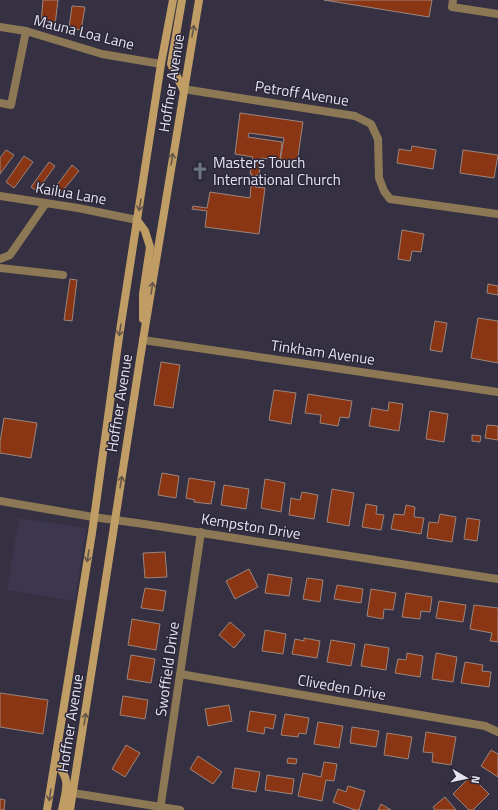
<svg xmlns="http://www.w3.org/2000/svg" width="498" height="810" viewBox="0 0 498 810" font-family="'Titillium Web',sans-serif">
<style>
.built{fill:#3c364e}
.building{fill:#8a3614;stroke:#9c857d}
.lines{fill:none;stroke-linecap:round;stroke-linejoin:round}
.street{stroke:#8d7855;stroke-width:8}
.secondary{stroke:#bf9d65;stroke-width:8}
.oneway{stroke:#66564a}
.labels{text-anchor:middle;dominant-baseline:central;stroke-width:3;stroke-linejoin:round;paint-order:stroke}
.street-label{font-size:15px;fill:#e5e3ee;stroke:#2b2738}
.poi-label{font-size:15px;fill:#e5e3ee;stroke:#2b2738;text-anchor:start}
</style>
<rect width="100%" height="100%" fill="#353142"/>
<path class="built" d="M19,518L86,528L75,601L7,590Z"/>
<path class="building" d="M43,0H58L55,25L41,24Z
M324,0H432L429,17Z
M72,6L85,7L81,30L69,28Z
M240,113L303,122L297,163L280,161L284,138L249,133L248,137L282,142L280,160L261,158L259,176L256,175L255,187L265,188L259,234L205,227L207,211L192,209L193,206L207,208L210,192L250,198L252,174H250L253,157L235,154Z
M412,146L436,150L433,169L397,163L399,149L411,151Z
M6,150L14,155L0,174V158Z
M463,150L498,155L494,178L460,173Z
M24,156L33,162L14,188L6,182Z
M49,162L55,166L37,191L31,187Z
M72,165L79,171L60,194L54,189Z
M402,230L424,234L421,252L412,251L410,261L398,259Z
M70,279L77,280L72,321L64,320Z
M488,284L498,286V295L487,293Z
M478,318L498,321V363L471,358Z
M435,321L447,323L442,352L430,350Z
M161,362L180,365L173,408L154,405Z
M274,390L296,393L291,424L269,420Z
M308,394L352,401L349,418L340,417L338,426L320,423L321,415L305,413Z
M389,402L403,404L399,431L369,426L372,408L388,411Z
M430,411L448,414L444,442L426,439Z
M4,418L37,423L31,458L0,453V442Z
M487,425L498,426V440L485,438Z
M472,435L481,436L480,442L472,441Z
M162,473L179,476L176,498L158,495Z
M189,478L215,482L211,504L194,502L195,500L186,498Z
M265,479L285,483L281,512L261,508Z
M224,485L249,489L246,509L221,505Z
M332,489L354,493L349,526L327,522Z
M302,492L318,495L314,519L289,515L291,498L300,500Z
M366,504L377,506L376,514L384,515L381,530L362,527Z
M406,505L415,507L414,517L424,518L421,534L391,529L394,514L404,515Z
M440,514L456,517L452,542L427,538L429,522L438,523Z
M467,518L480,520L477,541L464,539Z
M165,552L167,577L145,578L143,553Z
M249,569L258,587L235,599L226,581Z
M268,574L292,578L289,596L265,593Z
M307,578L323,580L320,602L303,599Z
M337,585L363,589L361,603L334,599Z
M145,588L166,591L163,611L141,608Z
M371,589L396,593L393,610L384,609L383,619L367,616Z
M406,593L432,597L430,612L421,611L420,619L402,617Z
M439,601L466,605L463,622L436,618Z
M474,605L498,608V642L490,641L492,633L470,629Z
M132,619L160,624L156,650L128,645Z
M230,622L245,635L234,648L219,635Z
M265,630L286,634L283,654L262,651Z
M304,638L320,641L317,658L292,654L295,639L304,641Z
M331,640L355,644L351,666L327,662Z
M365,644L389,648L386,670L361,666Z
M407,653L423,656L420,677L395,673L398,659L406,660Z
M436,653L457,657L453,682L432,679Z
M131,655L155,659L151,683L127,679Z
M465,662L483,665L482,671L491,672L489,687L461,683Z
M0,693L48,700L43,734L0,727Z
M123,696L148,700L145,719L120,715Z
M229,705L232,721L208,726L205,709Z
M250,711L276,715L273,729L265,727L264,734L247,731Z
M285,714L309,718L306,734L299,733L298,737L281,735Z
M318,722L343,726L339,748L314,744Z
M352,727L379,731L376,747L350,743Z
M426,732L456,737L451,765L432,762L433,753L423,752Z
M387,733L412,737L408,759L384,755Z
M126,745L140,753L125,777L112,769Z
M491,750L498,754V777L481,766Z
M198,756L222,772L213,784L190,769Z
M288,758L297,759L296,764L287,763Z
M324,762L337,764L334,781L326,780L322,801L298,796L303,773L321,777Z
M235,768L260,772L256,792L232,788Z
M267,775L294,779L292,794L265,790Z
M471,776L489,794L473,810H469L453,794Z
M348,786L365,791L359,810H355L333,802L338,789L346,792Z
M445,797L456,810H435L433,807Z
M0,799L5,800L4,810H0Z
M381,804L391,810H378Z"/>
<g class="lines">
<path class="street" d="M453,0L452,7L498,14
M0,27L26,31L102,54L161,64
M183,89L355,116L371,124L378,139L379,178L384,191L390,199L498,214
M0,103L11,105L26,31
M0,196L78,208L137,220
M0,259L10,255L46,203
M0,268L63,275
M143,340L498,392
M0,501L93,517L144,524L498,579
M180,674L485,726L498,732
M73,793L180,810
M160,810L201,532"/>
<path class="secondary" d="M182,0L171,64L183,89
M137,220L145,231L150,247L143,294V319
M55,763C72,779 66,789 62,810
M47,810L92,533L119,337L161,64L173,0
M70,810L143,340L199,0"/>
</g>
<defs><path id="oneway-shaft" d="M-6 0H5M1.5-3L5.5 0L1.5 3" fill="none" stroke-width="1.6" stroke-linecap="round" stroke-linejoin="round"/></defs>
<g class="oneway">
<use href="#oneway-shaft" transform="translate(193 31) rotate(-80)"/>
<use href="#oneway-shaft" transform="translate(172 159) rotate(-81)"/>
<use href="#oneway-shaft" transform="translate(140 205) rotate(99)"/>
<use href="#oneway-shaft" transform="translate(152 288) rotate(-81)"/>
<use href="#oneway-shaft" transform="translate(120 330) rotate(99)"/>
<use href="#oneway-shaft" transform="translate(121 482) rotate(-81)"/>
<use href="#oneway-shaft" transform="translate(88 556) rotate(99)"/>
<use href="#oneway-shaft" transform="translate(85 719) rotate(-81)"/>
<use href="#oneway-shaft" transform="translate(50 795) rotate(99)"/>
</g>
<defs>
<g id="church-bare" transform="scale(1.38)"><path d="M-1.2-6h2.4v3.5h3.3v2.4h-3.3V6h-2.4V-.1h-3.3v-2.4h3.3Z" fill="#6b7280" stroke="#2b2738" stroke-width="2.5" paint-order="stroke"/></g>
</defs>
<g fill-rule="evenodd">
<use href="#church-bare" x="200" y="171"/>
</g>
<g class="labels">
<g class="street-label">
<text transform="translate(84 32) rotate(14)">Mauna Loa Lane</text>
<text transform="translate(171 83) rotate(-81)">Hoffner Avenue</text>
<text transform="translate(302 93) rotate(9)">Petroff Avenue</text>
<text transform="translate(71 193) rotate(10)">Kailua Lane</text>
<text transform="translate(323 352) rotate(8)">Tinkham Avenue</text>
<text transform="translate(119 403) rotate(-81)">Hoffner Avenue</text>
<text transform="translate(251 526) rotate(9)">Kempston Drive</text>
<text transform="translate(167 669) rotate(-82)">Swoffield Drive</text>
<text transform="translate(342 687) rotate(10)">Cliveden Drive</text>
<text transform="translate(70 723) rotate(-81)">Hoffner Avenue</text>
</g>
<g class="poi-label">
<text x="213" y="162">Masters Touch<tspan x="213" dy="17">International Church</tspan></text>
</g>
</g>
<g transform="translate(466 778) rotate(99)" stroke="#2b2738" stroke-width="3" paint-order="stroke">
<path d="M0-3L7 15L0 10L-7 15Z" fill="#e5e3ee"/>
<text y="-6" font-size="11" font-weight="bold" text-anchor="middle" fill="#e5e3ee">N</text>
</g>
</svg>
